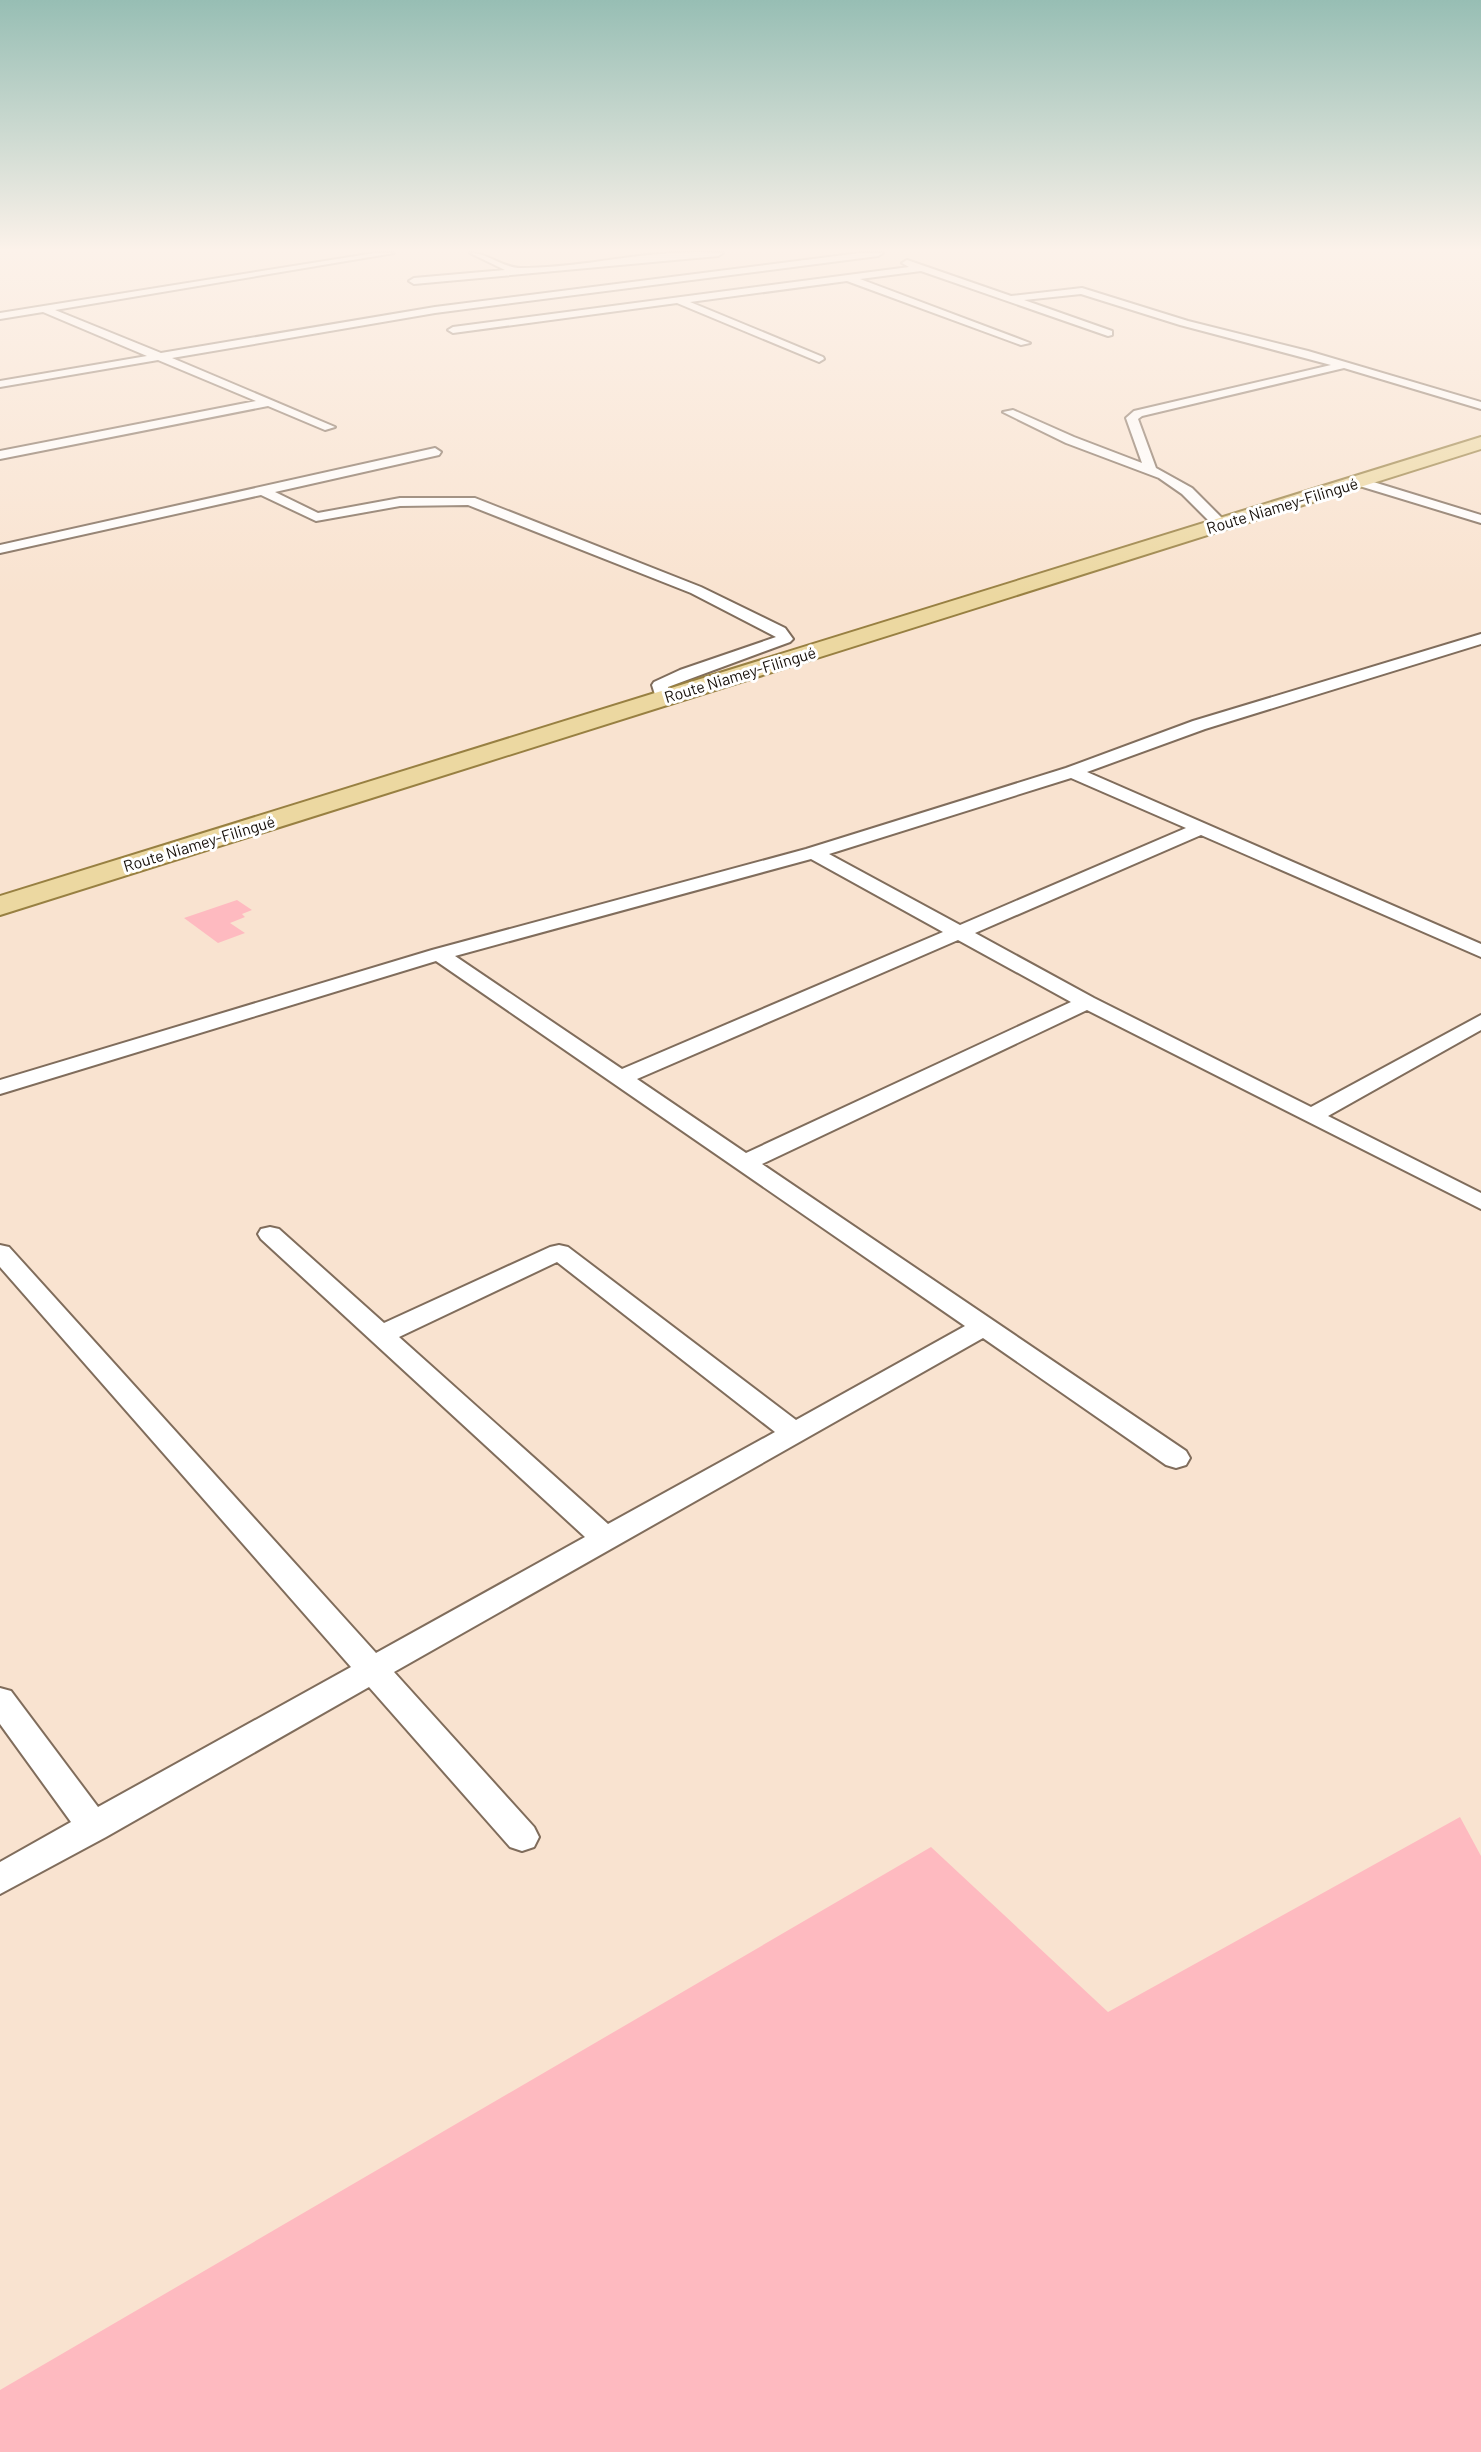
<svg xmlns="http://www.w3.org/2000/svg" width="1481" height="2452" viewBox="0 0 1481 2452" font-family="Barlow,sans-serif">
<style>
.green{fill:#febac0}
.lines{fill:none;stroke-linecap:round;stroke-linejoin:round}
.street-casing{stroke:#806d5c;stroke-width:4}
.primary-casing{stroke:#988042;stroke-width:4}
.street{fill:#fff;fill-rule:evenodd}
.primary{fill:#ecd8a1;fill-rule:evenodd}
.labels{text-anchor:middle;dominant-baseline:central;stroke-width:6;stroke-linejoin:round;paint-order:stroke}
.far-street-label{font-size:16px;fill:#130c06;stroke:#fff}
</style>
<rect width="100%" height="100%" fill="#f9e3d0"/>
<path class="green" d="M237,900L252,910L242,914L245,917L230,923L245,933L218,943L184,918Z
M1460,1817L1481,1856V2452H0V2390L931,1847L1108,2012Z"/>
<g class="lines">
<g class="street-casing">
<path id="street" d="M375,253H394L55,310L161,353L435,307L860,253H883L878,256L435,313L172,358L335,427L325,430L268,406L0,459V451L256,401L158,360L0,387V381L147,356L43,312L0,319V313Z
M470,253C488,253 503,268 521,268C588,268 656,247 723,253L718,256L414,284L409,281L414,278L505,270Z
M907,260L1011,296L1082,288L1188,321L1308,351L1481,402V409L1344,368L1142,416L1138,419L1156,468L1192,488L1225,521V527H1215L1182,494L1159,478L1066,443L1003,412L1013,410L1074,437L1142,463L1126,418L1134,411L1331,365L1180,325L1081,294L1024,300L1112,331V335L1108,336L921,271L860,279L1030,343L1021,345L847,281L690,302L823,357L824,359L819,362L677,303L453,333L448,330L453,327L909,267L902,263Z
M435,448L441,452L439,455L275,492L318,513L400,498H475L701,587L785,628L793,639L790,642L668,687L671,698L669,701H657L652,685L654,682L680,670L776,637L691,593L468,505L400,506L316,521L261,495L0,553V545Z
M1357,477L1481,515V523L1353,484V478Z
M1481,634V644L1205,729L1087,772L1481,944V957L1201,835L975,933L1094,998L1311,1107L1481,1015V1030L1328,1116L1481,1193V1209L1087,1010L762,1164L1186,1451L1190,1458L1186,1465L1176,1468L1166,1465L983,1338L394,1672L534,1827L539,1837L534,1847L522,1851L510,1847L369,1687L106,1837L0,1894V1862L71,1822L0,1724V1688L11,1691L98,1807L351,1667L0,1267V1245L9,1247L376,1653L585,1537L261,1239L258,1234L261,1229L270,1227L279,1229L384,1323L550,1247L559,1245L568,1247L796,1420L965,1326L436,961L0,1094V1080L432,950L806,849L1066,768L1193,721ZM1071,778L1186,828L960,925L829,854ZM811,859L943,932L622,1069L455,956ZM958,940L1071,1002L746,1153L637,1079ZM557,1262L775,1432L608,1524L399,1337Z"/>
</g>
<g class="primary-casing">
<path id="primary" d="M1481,437V449L0,915V896Z"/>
</g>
<use href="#street" class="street"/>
<use href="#primary" class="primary"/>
</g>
<linearGradient id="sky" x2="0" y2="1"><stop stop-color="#97beb4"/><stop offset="0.42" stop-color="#fcf2ea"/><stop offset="1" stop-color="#fcf2ea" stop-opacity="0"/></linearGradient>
<rect width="1481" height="596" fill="url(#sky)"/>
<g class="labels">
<g class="far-street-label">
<text transform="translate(1282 505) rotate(-17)">Route Niamey-Filingué</text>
<text transform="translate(740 674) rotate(-17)">Route Niamey-Filingué</text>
<text transform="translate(199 843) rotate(-17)">Route Niamey-Filingué</text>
</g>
</g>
</svg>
